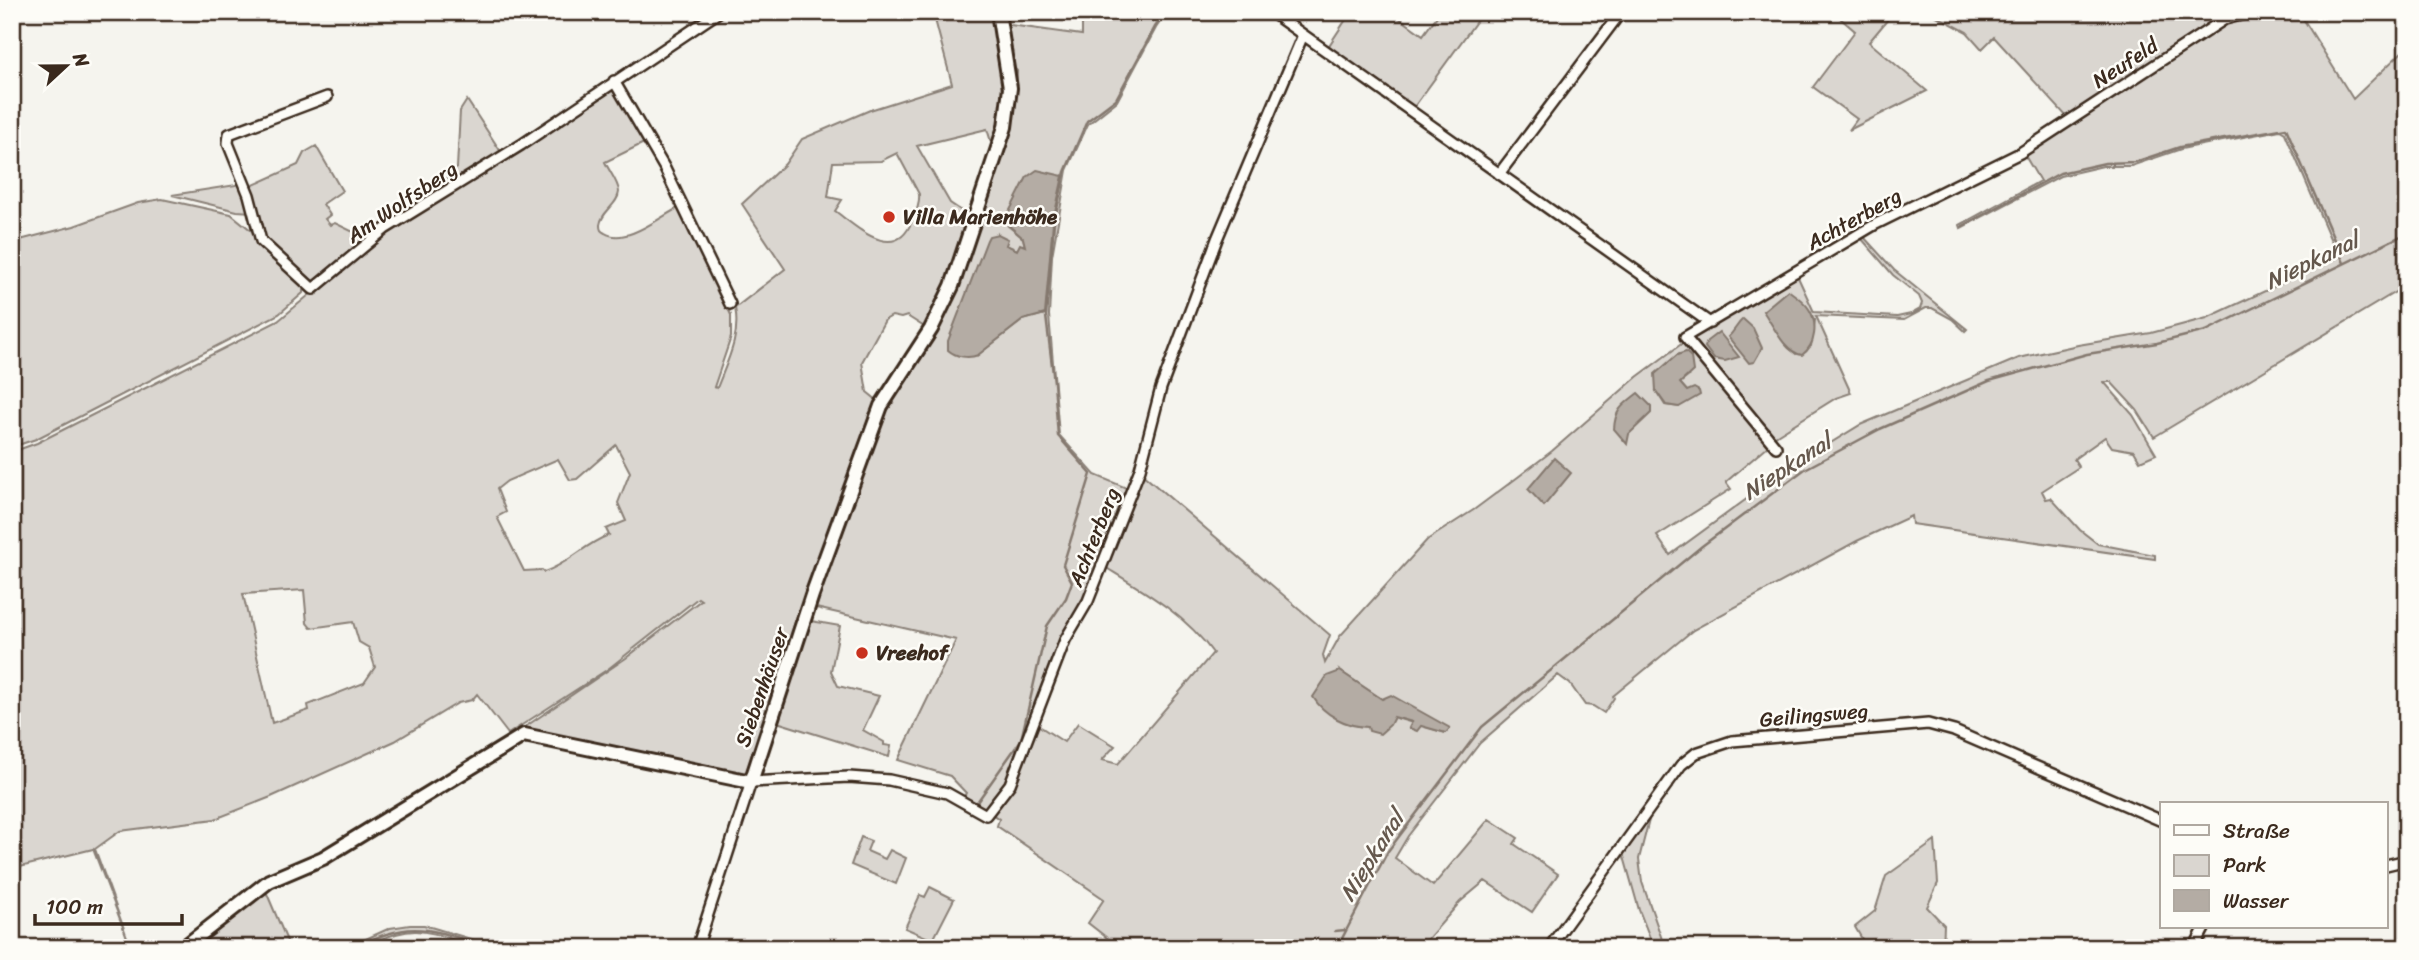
<svg xmlns="http://www.w3.org/2000/svg" width="2419" height="960" viewBox="0 0 2419 960" font-family="Sriracha,sans-serif">
<style>
.green{fill:#dad6d0;stroke:#8a8077;stroke-width:2;fill-rule:evenodd}
.water{fill:#b4aca4;stroke:#84786e;stroke-width:2}
.lines{fill:none;stroke-linecap:round;stroke-linejoin:round}
.stream{stroke:#84786e;stroke-width:2.5}
.street-casing{stroke:#3b2a1e;stroke-width:14}
.secondary-casing{stroke:#3b2a1e;stroke-width:18}
.street{stroke:#fdfcf7;stroke-width:9}
.secondary{stroke:#fdfcf7;stroke-width:12}
.poi-dot{fill:#c8321e;stroke:#fdfcf7;stroke-width:2.5}
.labels{text-anchor:middle;dominant-baseline:central;stroke-width:5;stroke-linejoin:round;paint-order:stroke}
.street-label{font-size:21px;fill:#3b2a1e;stroke:#fdfcf7}
.poi-label{font-size:21px;font-weight:bold;fill:#3b2a1e;stroke:#fdfcf7;text-anchor:start}
.water-label{font-size:23px;font-style:italic;fill:#65584d;stroke:#fdfcf7}
</style>
<rect width="100%" height="100%" fill="#f5f4ee"/>
<filter id="ink" filterUnits="userSpaceOnUse"><feTurbulence type="fractalNoise" baseFrequency=".0143" numOctaves="2"/><feDisplacementMap in="SourceGraphic" scale="14" xChannelSelector="R" yChannelSelector="G"/><feConvolveMatrix kernelMatrix="1 2 1 2 8 2 1 2 1" color-interpolation-filters="sRGB"/></filter>
<g filter="url(#ink)">
<path class="green" d="M933,12H994C1003,64 1006,97 993,148L987,129L917,146L950,203L969,216L949,283L926,328L907,316L901,318L892,316L885,320L862,362L867,392L878,401L869,414L865,434L749,770L739,776L522,729L626,658L701,600L698,598L608,669L508,734L477,694L472,700L458,703L395,741L271,797L215,819L120,831L95,849L131,948L93,849L12,869V452L37,443L278,321L382,234L613,84L646,142L605,162C609,171 619,183 619,192C618,205 601,212 600,225C600,230 601,231 605,233C626,246 661,216 680,207L731,315V337L714,387L717,388C727,362 741,336 735,308L785,269L742,204L785,164L802,139L870,110L952,84ZM897,153L919,194C920,204 916,212 912,221C895,264 857,227 835,211L842,200L828,197L833,162L881,161ZM616,445L630,472L618,503L626,521L606,529L609,535C584,544 569,564 544,572L542,570L524,571L497,517L506,512L497,489L507,481L558,459L570,480L577,479ZM304,590L307,623L311,628L353,622L359,642L369,648L375,667L364,683L308,705L309,710L272,723L243,594Z
M1082,12H1167L1156,28L1117,101L1088,124L1067,170L1052,256L1049,315L1059,435L1095,475L1129,489L1087,592L1063,638L1004,789L984,812L963,798L966,793L950,776L898,760L956,640L816,608L880,418L933,332L1003,145L1016,100L1017,71L1007,61L1003,24L1082,35ZM1062,176L1053,222L1045,314L1023,320L978,355L998,234L1006,245L1017,250L1025,246L1023,238L1008,226Z
M1355,12H1391L1423,35L1440,12H1483L1414,107L1328,47L1349,15L1352,17Z
M1833,12H1894L1869,42L1927,91L1849,130L1857,119L1813,87L1855,31Z
M1929,12H2201L2211,16V23L2067,117L1994,37L1982,49L1967,32Z
M2271,12H2299L2353,99L2407,47V285L2154,437L2137,410L2111,382H2104L2133,415L2156,454L2140,461L2134,451L2112,447L2105,437L2074,459L2079,467L2042,491L2046,499L2051,498L2080,530L2098,544L2155,555V559L1912,524L1911,516L1857,541L1693,630L1613,696L1614,698L1604,713L1593,706L1585,705L1570,684L1558,675L1480,743L1408,836L1395,858L1433,886L1489,819L1518,838L1514,844L1558,874L1532,912L1485,881L1460,902L1420,948H1120L1088,923L1104,899L997,826L999,819L992,814C1014,788 1024,756 1036,724L1064,742L1078,723L1115,746L1102,760L1118,764L1213,653C1186,615 1144,591 1105,567L1142,474L1330,635L1323,655L1325,663L1340,636L1427,540L1475,509L1518,477L1552,451L1637,377L1684,342L1767,442L1768,446L1726,482L1731,489L1657,536L1670,555L1785,471L1860,425L2019,358L2078,345L2151,333L2207,318L2338,257L2285,133L2280,130L2181,149L2131,166H2103L2060,176L1961,228L1960,225L2040,181L2024,154L2230,19ZM1689,376L1680,383L1687,391L1679,407L1665,405L1656,391ZM1340,671L1383,700L1446,733L1393,717L1368,727Z
M467,100L501,152L404,211L453,173L457,168L460,111Z
M316,146L342,191L323,204L330,215L325,219L330,225L335,223L368,239L313,284L263,238L249,187L298,165L304,153Z
M242,184L251,212L237,211L172,195Z
M162,199L231,214L252,231L262,248L303,287V293L279,314L36,439L12,447V242L74,226L138,203Z
M1863,236L1894,270L1967,329L1965,331L1952,319L1932,308H1926L1904,320L1816,316L1851,393L1836,398L1772,438L1692,343L1694,335L1797,275L1814,312L1897,317L1911,314L1920,309L1922,303L1919,296L1893,275L1861,238ZM1764,311L1815,320L1811,346L1796,354L1788,347Z
M811,621L840,626L831,671L838,686L879,696L863,730L884,742V745L891,746L889,757L777,722Z
M1650,816L1639,859L1642,882L1665,948H1654L1639,910L1623,853Z
M861,837L871,841L867,851L885,859L890,850L906,858L896,884L851,865Z
M1935,841L1938,883L1927,907L1944,925L1943,948H1857L1862,939L1855,927L1875,911L1886,876Z
M930,887L954,899L933,940L905,928L920,895L925,897Z
M265,889L290,948H190Z
M410,925H424L501,948C494,948 486,949 479,947C457,943 437,931 415,931C390,931 370,948 346,948L390,928Z"/>
<path class="water" d="M1037,170L1063,176L1053,222L1045,314L1023,320L978,355C969,359 956,357 948,350V341L987,240L989,236L998,234L1008,239L1006,245L1017,250L1020,244L1025,246L1023,238L1006,223L1007,216L1027,177Z
M1788,290C1795,295 1804,301 1809,309C1818,323 1816,345 1802,355C1784,352 1773,325 1763,311Z
M1743,319L1753,328L1762,348L1754,362L1749,363L1728,337C1735,331 1736,325 1743,319Z
M1719,332L1739,357L1725,361L1714,359L1705,347L1707,341Z
M1686,352L1691,357L1693,371L1680,383L1687,391L1694,388L1699,391L1700,395L1679,407L1666,405L1656,391L1655,374L1677,355Z
M1638,393L1651,406V413L1629,434L1627,444L1614,429C1615,409 1623,405 1638,393Z
M1554,458L1571,473L1544,506L1528,489Z
M1340,671L1382,699L1391,695L1450,728L1446,733L1421,726L1417,731L1409,728L1412,722L1394,717L1390,725L1380,734L1369,731L1368,727C1347,727 1324,715 1313,697L1327,676Z"/>
<g class="lines">
<path class="stream" d="M1963,226L2060,173L2105,163L2135,162L2180,147L2286,128L2344,263
M975,805L1021,740L1047,626L1066,598L1072,582L1063,565L1091,474L1058,436L1054,382L1046,316L1054,223L1065,172L1087,121L1116,99L1155,27L1166,12
M1335,931L1345,930
M354,948C413,917 431,930 492,948
M1337,948L1388,851L1482,727L1702,546L1805,469L1880,429L1989,381L2087,354L2157,343L2206,331L2407,233"/>
<g class="street-casing">
<path id="street" d="M1271,12L1710,323
M614,81L664,167L730,304
M327,97L229,134L228,143L249,195L261,241L313,289L385,229L521,145L719,12
M1499,174L1621,12
M1776,447L1685,337L1876,224L2020,153L2225,19L2253,12
M2386,865L2407,860
M697,948L751,782L849,777L889,780L947,793L986,815L1010,784L1065,640L1088,601L1140,469L1161,388L1217,239L1303,35
M1549,948L1681,765L1696,753L1732,741L1928,724L1954,731L2162,821
M2194,948L2205,927"/>
</g>
<g class="secondary-casing">
<path id="secondary" d="M183,948L269,881L323,858L524,735L751,782L812,595L881,406L931,329L952,286L1005,127L1010,88L998,12"/>
</g>
<use href="#street" class="street"/>
<use href="#secondary" class="secondary"/>
</g>
</g>
<g class="poi-dot">
<circle cx="889" cy="217" r="7"/>
<circle cx="862" cy="653" r="7"/>
</g>
<g class="labels">
<g class="street-label">
<text transform="translate(2125 63) rotate(-33)">Neufeld</text>
<text transform="translate(402 202) rotate(-34)">Am Wolfsberg</text>
<text transform="translate(1854 219) rotate(-29)">Achterberg</text>
<text transform="translate(1094 537) rotate(-68)">Achterberg</text>
<text transform="translate(762 687) rotate(-71)">Siebenhäuser</text>
<text transform="translate(1814 715) rotate(-5)">Geilingsweg</text>
</g>
<g class="poi-label">
<text x="903" y="217">Villa Marienhöhe</text>
<text x="876" y="653">Vreehof</text>
</g>
<g class="water-label">
<text transform="translate(2312 261) rotate(-26)">Niepkanal</text>
<text transform="translate(1787 467) rotate(-33)">Niepkanal</text>
<text transform="translate(1372 856) rotate(-58)">Niepkanal</text>
</g>
</g>
<rect width="2419" height="960" fill="none" stroke="#fdfcf7" stroke-width="42"/>
<rect x="21" y="21" width="2377" height="918" fill="none" stroke="#3b2a1e" stroke-width="2.5" filter="url(#ink)"/>
<rect x="2160" y="802" width="228" height="126" fill="#fdfcf7" stroke="#afa8a0" stroke-width="2"/>
<rect x="2174" y="825" width="35" height="10" fill="#fdfcf7" stroke="#afa8a0" stroke-width="2"/>
<text x="2223" y="838" font-size="21" fill="#3b2a1e">Straße</text>
<rect x="2174" y="855" width="35" height="21" fill="#dad6d0" stroke="#afa8a0" stroke-width="2"/>
<text x="2223" y="872" font-size="21" fill="#3b2a1e">Park</text>
<rect x="2174" y="890" width="35" height="21" fill="#b4aca4" stroke="#afa8a0" stroke-width="2"/>
<text x="2223" y="908" font-size="21" fill="#3b2a1e">Wasser</text>
<g transform="translate(66 66) rotate(68)" stroke="#fdfcf7" stroke-width="5" paint-order="stroke">
<path d="M0-5L12 26L0 18L-12 26Z" fill="#3b2a1e"/>
<text y="-10" font-size="19" font-weight="bold" text-anchor="middle" fill="#3b2a1e">N</text>
</g>
<path d="M35 914v10h147v-10" fill="none" stroke="#3b2a1e" stroke-width="3.5"/>
<text x="46" y="914" font-size="21" fill="#3b2a1e" stroke="#fdfcf7" stroke-width="5" paint-order="stroke">100 m</text>
</svg>
